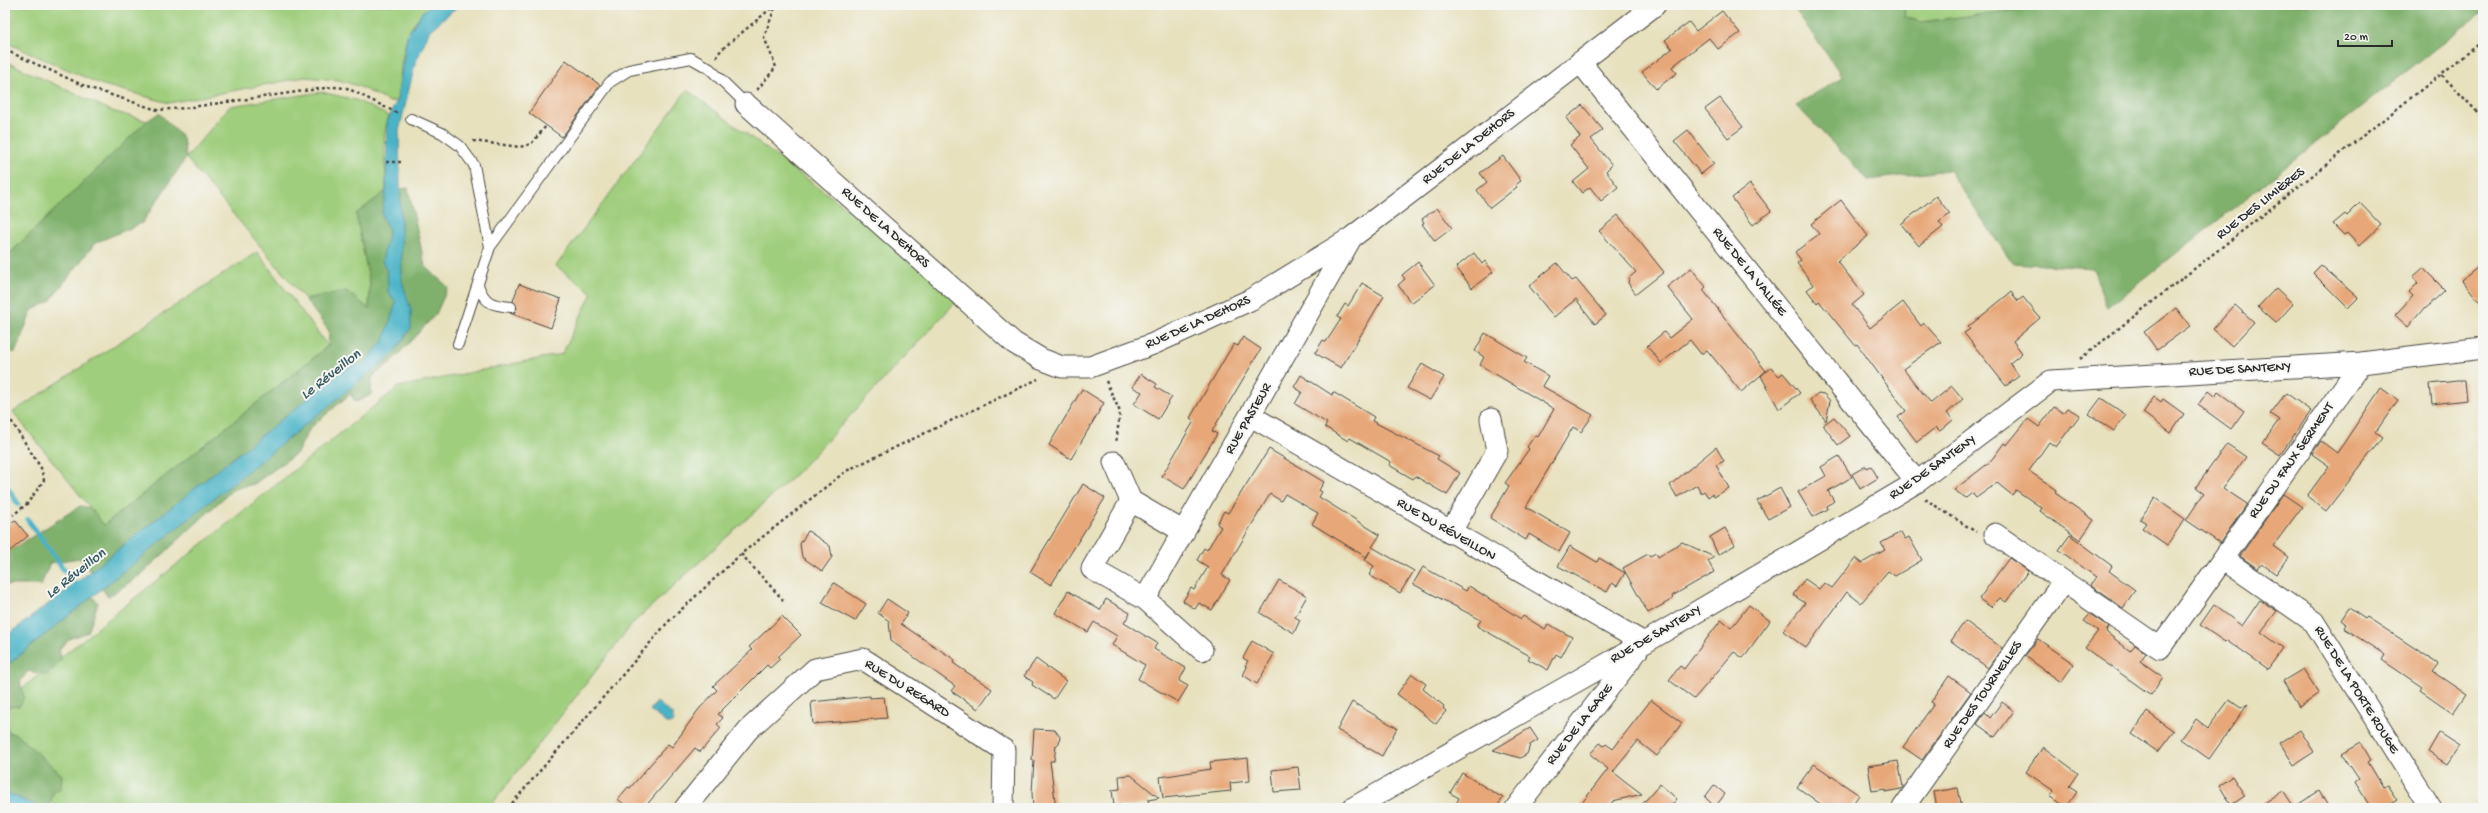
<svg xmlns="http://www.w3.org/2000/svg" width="2488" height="813" viewBox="0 0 2488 813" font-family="'Gochi Hand',sans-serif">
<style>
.green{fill:#9fce7c;stroke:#657c54}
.forest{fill:#7fb16c;stroke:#556e4c}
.water{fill:#49b3c7;stroke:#3a6f79}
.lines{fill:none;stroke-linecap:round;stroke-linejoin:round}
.stream{stroke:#49b3c7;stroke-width:5.5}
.building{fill:#e7a778}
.lane-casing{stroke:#474641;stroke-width:12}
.street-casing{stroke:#474641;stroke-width:23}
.path{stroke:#474641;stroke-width:2.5;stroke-dasharray:3 3;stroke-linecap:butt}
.lane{stroke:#fff;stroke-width:10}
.street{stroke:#fff;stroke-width:21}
.labels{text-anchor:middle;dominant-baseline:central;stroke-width:4;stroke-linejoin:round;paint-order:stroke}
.street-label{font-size:14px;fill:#2b2b2b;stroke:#f6f6f2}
.water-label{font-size:15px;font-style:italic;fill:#365b62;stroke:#f6f6f2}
</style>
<rect width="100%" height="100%" fill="#f6f6f2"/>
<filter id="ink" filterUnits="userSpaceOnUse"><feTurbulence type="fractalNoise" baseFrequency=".025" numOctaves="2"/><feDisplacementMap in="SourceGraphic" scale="8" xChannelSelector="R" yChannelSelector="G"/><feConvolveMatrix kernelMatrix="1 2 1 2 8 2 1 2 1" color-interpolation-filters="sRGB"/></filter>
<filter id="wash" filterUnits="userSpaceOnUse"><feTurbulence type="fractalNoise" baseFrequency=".012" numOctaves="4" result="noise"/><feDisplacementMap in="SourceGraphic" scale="16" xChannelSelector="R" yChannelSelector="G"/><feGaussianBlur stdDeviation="0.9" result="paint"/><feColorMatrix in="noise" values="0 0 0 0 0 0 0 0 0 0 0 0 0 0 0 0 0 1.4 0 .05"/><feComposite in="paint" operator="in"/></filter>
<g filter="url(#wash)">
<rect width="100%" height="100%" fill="#e7e1be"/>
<path class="green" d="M5,5H432C399,28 403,64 397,100L390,102L358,86L339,80L305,77L169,103L100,84L5,42Z
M1904,5H2054L1921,22L1905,17Z
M5,61L112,111L147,121L5,258Z
M687,90L963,294L797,473L634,622L489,808H56L5,732V702L398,387L562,354L592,293L556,266Z
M322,92L356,100L389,116C380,137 387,169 386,191L356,214L370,285L369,309L346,291L305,299L186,158L230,106Z
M257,252L328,346L104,525L13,412Z"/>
<path class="forest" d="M1792,5H1904L1905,17L1921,22L2054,5H2483V11L2107,308L2093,268L2012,263L1949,170L1868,180L1796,105L1843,77Z
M159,113L183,138L186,158L142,223L95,243L49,302L32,310L15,353L5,349V258L147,121Z
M408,188L425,266L448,287L436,314L392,361L372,377L371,395L356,402L350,394L310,428L297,453L254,484L233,489L143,573L108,597L85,564L79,558L50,563L41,585H5V554L80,506L91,508L104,525L328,346L329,331L305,299L346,291L369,309L370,285L356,214L386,191Z
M92,596L98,603L88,632L71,638L59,649L61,660L48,675L28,671L20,682L24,697L20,706L9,707L5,723V667Z
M5,725L10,733L16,734L62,775L61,788L53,793L49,808H42L5,793Z"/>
<path class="water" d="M432,5H459L430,30L415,64L399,131L402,281L411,310V328L393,354L5,667V637L76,583L346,368L364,363L384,340L396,302L388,292L387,272L382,261L389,230L383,219L382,211L386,191L387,122L397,100L407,35L423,11Z
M657,702L673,715V723H666L650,710Z
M5,793L10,794L42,808H5Z"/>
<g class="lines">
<path class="stream" d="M5,484L18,504
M28,520L77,588"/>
</g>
<g id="blocks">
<path class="building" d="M1722,11L1740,33L1718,49L1709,38L1672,67L1677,73L1656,89L1642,72L1672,49L1665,40L1689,22L1696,31Z
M566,60L600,85L562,137L529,113Z
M1720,98L1743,127L1728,138L1705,109Z
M1582,105L1603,130L1591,139L1612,165L1606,171L1618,187L1601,201L1590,187L1582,193L1573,182L1589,169L1570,145L1580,137L1566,118Z
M1688,130L1714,164L1701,174L1674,141Z
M1503,156L1521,181L1515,185L1517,187L1490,208L1477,190L1487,182L1480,173Z
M1750,184L1771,211L1753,225L1732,198Z
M1936,196L1950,214L1939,222L1943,227L1919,246L1901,224Z
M1841,200L1868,236L1837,261L1864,295L1852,305L1870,328L1903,302L1921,326L1924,323L1941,342L1903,369L1931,403L1952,386L1963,399L1947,413L1953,420L1940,431L1936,427L1917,442L1898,417L1906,411L1857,344L1855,345L1819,301L1817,303L1807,290L1813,285L1797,263L1801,260L1795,252L1819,234L1811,224Z
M2360,203L2381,225L2359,246L2347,233L2344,235L2333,224L2345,214L2347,216Z
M1437,208L1452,228L1435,241L1422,224L1424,223L1422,219Z
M1618,215L1664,272L1636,294L1628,283L1629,278L1636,272L1599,231Z
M1474,253L1482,264L1485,261L1493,272L1472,288L1456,267Z
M1418,262L1435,285L1411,303L1398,285L1405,279L1402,275Z
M1557,263L1572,281L1576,279L1606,315L1595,324L1576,299L1554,317L1529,286Z
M2483,263V306L2462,280Z
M2321,265L2358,298L2348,308L2313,273Z
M1691,268L1706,287L1703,290L1766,371L1741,392L1707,350L1701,354L1690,340L1661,363L1647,346L1664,332L1669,338L1693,319L1667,287Z
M2423,268L2445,290L2425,309L2424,308L2408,327L2395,315L2413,296L2409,292L2418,283L2413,277Z
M1362,283L1384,296L1341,368L1315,353L1323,340L1326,342L1341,319L1337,317L1345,304L1348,306Z
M519,284L561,299L551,328L510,313H514L517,308L513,301Z
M2276,288L2293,304L2276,323L2258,307Z
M2011,292L2018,301L2023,297L2040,318L2013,341L2022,353L2010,363L2019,376L2006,386L1964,333L1970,329L1968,327Z
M2235,305L2254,322L2232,346L2213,329Z
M2176,308L2190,326L2157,350L2144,332Z
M1485,333L1527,358L1524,362L1548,376L1542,386L1593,415L1581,432L1573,427L1526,507L1570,533L1559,552L1529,534L1526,540L1490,518L1509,486L1505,483L1529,449L1527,447L1535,435L1538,437L1554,409L1480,365L1484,357L1475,351Z
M1243,337L1261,349L1212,431L1217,434L1184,489L1162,476L1194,421L1190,418L1228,353L1234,344L1238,346Z
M1422,364L1444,377L1430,400L1407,388Z
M1771,367L1779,376L1783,373L1800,393L1779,409L1761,376Z
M1141,374L1157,384L1155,387L1172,397L1158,419L1134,404L1142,392L1132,387Z
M1301,375L1332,395L1333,392L1374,417L1372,421L1439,456L1437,459L1460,473L1447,495L1415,476L1413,479L1389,465L1391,462L1350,438L1348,441L1325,427L1327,423L1295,404L1302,392L1294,387Z
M2457,381H2465L2467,400L2432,404L2430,384Z
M2381,388L2398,400L2375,433L2382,438L2326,511L2307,496L2329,466L2312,454L2321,441L2337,453Z
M1082,389L1104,403L1071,459L1049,445Z
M2208,391L2215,397L2218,392L2244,411L2231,429L2198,405Z
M1818,393L1824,394L1830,401L1826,421L1810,400Z
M2286,393L2311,411L2280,455L2262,443L2279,420L2270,414Z
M2154,397L2161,402L2163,399L2184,414L2171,433L2143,413Z
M2101,398L2126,415L2114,431L2089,414Z
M2054,407L2063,413L2067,408L2080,415L2056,447L2049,442L2029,471L2057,490L2055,493L2094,520L2080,540L2040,511L2042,508L2016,490L2012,495L1997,483L1976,498L1972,493L1966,498L1954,490L1990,462L2004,443L2007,445L2028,419L2039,427Z
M1834,417L1850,436L1838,445L1823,425Z
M2227,444L2246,457L2223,488L2247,504L2220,543L2186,520L2204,493L2196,487Z
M1716,447L1724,461L1716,465L1729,488L1714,497L1712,494L1708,497L1704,491L1701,493L1697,485L1677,497L1670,485Z
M1269,449L1324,482L1319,490L1322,492L1319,497L1380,535L1372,547L1414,571L1400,593L1369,575L1374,566L1365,560L1370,551L1366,557L1312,524L1318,513L1285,494L1281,501L1270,494L1222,575L1230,580L1212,610L1199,603L1195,609L1183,601L1191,588L1194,590L1208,567L1197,560L1204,548L1207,550L1221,527L1217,524L1224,511L1228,513Z
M1839,456L1852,477L1828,491L1834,501L1827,506L1828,509L1813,517L1798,492L1826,476L1821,467Z
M1866,466L1867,468L1871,466L1878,478L1860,489L1852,474Z
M1083,484L1105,498L1051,585L1030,572Z
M1780,488L1790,507L1768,519L1757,501Z
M2283,494L2302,507L2273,546L2288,557L2276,574L2262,564L2258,569L2240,556Z
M2155,498L2185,519L2167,545L2142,528L2146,523L2140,519Z
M15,520L28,536L5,555V527Z
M1725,528L1735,545L1718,555L1710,537Z
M808,531L830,546L832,557L822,571L802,557L800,544Z
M1901,532L1905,539L1909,537L1922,560L1895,576L1888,571L1861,603L1847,592L1806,648L1783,631L1805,603L1793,595L1805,579L1819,589L1824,583L1832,588L1856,558L1862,563L1885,550L1881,543Z
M2070,535L2112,566L2109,571L2135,590L2123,608L2090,585L2096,577L2059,550Z
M1682,542L1714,557L1708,561L1714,572L1672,596L1673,599L1648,613L1623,568L1648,554L1650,556L1656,553L1658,557Z
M1570,546L1597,562L1599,558L1625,573L1617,586L1612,583L1607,592L1558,566Z
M2009,558L2028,571L2006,602L2000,598L1991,607L1979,599Z
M1423,567L1466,591L1469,586L1521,619L1523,616L1545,629L1548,624L1572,637L1561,657L1556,654L1548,670L1528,659L1530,656L1477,626L1481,620L1413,584Z
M1279,580L1307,596L1295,617L1300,620L1294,633L1260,613Z
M834,583L866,604L855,621L822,603Z
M1068,591L1100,610L1106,599L1130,613L1124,623L1157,643L1154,649L1186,668L1179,681L1188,686L1178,702L1138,679L1145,665L1112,645L1117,636L1094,622L1088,632L1055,613Z
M887,599L908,613L901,624L955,660L953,663L992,689L978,709L951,691L955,686L891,641L889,621L878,613Z
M2260,600L2277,611L2261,632L2283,648L2268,669L2227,640L2225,642L2200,625L2214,605L2242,626Z
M1749,605L1770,621L1743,658L1734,652L1694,699L1669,680L1680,666L1684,669L1721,620L1731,628Z
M2349,608L2365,619L2367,617L2439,664L2433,672L2466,694L2453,713L2420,690L2422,687L2382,660L2385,655L2344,628L2346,624L2341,620Z
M2090,614L2109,627L2106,632L2130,651L2135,645L2146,653L2140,661L2163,677L2151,695L2085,648L2098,631L2084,621Z
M782,616L801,635L778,657L780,659L770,668L767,665L718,714L723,718L717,724L721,728L700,752L695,748L644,808H628L618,799L628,787L630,788L668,744L672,747L699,709L717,690L713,686L752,650L749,647Z
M1965,621L2002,648L1988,668L1951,641Z
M2038,639L2074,664L2061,682L2025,656Z
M1252,641L1274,654L1257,684L1243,675L1247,667L1245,666L1248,661L1243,658Z
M1036,659L1066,681L1054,699L1032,685L1033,682L1024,676Z
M2303,669L2319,693L2299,707L2283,681Z
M1412,674L1426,684L1423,689L1444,706L1443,708L1446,711L1436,724L1397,694Z
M1949,676L1971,692L1922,760L1903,747L1934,704L1931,702Z
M870,696V698L884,697L887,718L813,724L811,702Z
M1651,700L1682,723L1657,756L1638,741L1613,772L1642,794L1613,801L1608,808H1578L1608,769L1590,754L1600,743L1604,746L1606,744L1613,749Z
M2229,700L2241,708L2248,704L2209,759L2181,739L2196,719L2208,728Z
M1352,702L1397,728L1382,756L1337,730Z
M2002,702L2014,711L1995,737L1977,724L1985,713L1990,718Z
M2147,712L2174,731L2158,752L2132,734Z
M1530,728L1538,740L1530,745L1527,754L1520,758L1493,750Z
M1034,729L1055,730L1060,737L1059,743L1056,746L1054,761H1050L1056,808H1033L1032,792L1034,760H1032Z
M2300,730L2314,752L2294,765L2280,743Z
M2439,733L2459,746L2447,764L2428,752Z
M2361,743L2371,760L2368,762L2383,787L2387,785L2397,800L2384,808H2371L2355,782L2359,779L2342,754Z
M2043,747L2078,773L2069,786L2077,791L2066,807L2050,796L2054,791L2026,772Z
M1248,758L1250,781L1230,783L1231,791L1163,798L1160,777L1211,769L1210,762Z
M1898,761L1903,787L1901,789L1885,792V789L1872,791L1868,766Z
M1814,764L1859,795L1850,808H1826L1797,787Z
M1298,767L1301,790L1274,792L1272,770Z
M1462,773L1503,798L1496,808H1454L1459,798L1450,793Z
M1131,775L1159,798L1148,800L1149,804L1122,807V805L1114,806L1112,790L1120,789L1119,776Z
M2232,776L2245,796L2231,805L2219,785Z
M1660,784L1677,799L1669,808H1639Z
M1714,785L1725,794L1715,807L1705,797Z
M1958,788L1962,808H1937L1934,792Z
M2283,790L2294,807L2319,791L2329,808H2256Z"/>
</g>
</g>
<g filter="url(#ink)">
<use href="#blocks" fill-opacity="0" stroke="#474641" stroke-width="1"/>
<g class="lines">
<g class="lane-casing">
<path id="lane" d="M411,119L442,133L460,146L474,165L490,247L458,344
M490,247L610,82L629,70L691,58L710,69L746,104
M478,285C485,304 492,305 511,307"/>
</g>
<g class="street-casing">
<path id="street" d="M1580,62L1917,482
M746,104L1014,343L1041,359L1062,367H1090L1153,344L1250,300L1351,238L1655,5
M1251,416L1644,643
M1114,462L1131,501
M1184,532L1131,501L1092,569L1145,599L1202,650
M1450,533L1497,451L1491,419
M1995,534L2160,648L2223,559L2314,622L2431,808
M2223,559L2361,363
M1145,599L1350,240
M685,808L748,730L815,669L863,659L1004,750L1003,808
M1353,808L1644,643L1917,482L2051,381L2361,363L2483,348
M1516,808L1637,651
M1903,808L2063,582"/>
</g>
<path class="path" d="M5,50L87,87L157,110L185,108L332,87L347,88L399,114
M716,58L721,50L775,5
M2442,75L2483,118
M757,90L776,67L764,37L776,5
M473,141L520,147L531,144L546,126
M386,162H402
M2080,359L2483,41
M1106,381L1120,412L1116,443
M5,411L41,468L44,480L27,504L13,515
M5,422L9,417
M1925,499L1976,532
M741,554L785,602
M508,808L668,622L741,554L846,471L1038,379"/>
<use href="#lane" class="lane"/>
<use href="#street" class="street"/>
</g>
</g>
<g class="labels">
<g class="street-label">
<text transform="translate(1469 147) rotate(-38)">RUE DE LA DEHORS</text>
<text transform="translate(2261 204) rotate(-38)">RUE DES LIMIÈRES</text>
<text transform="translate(885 228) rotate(42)">RUE DE LA DEHORS</text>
<text transform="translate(1749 272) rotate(51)">RUE DE LA VALLÉE</text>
<text transform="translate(1198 323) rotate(-24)">RUE DE LA DEHORS</text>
<text transform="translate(2240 370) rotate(-3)">RUE DE SANTENY</text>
<text transform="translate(1249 419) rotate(-60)">RUE PASTEUR</text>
<text transform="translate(2292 461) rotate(-55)">RUE DU FAUX SERMENT</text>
<text transform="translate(1933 468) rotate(-35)">RUE DE SANTENY</text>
<text transform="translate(1446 530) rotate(30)">RUE DU RÉVEILLON</text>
<text transform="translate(1656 635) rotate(-30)">RUE DE SANTENY</text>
<text transform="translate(907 689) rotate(32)">RUE DU REGARD</text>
<text transform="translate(2356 690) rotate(58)">RUE DE LA PORTE ROUGE</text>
<text transform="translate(1983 695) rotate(-55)">RUE DES TOURNELLES</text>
<text transform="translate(1580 725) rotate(-52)">RUE DE LA GARE</text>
</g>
<g class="water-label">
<text transform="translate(331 375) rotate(-38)">Le Réveillon</text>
<text transform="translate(76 574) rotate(-38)">Le Réveillon</text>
</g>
</g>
<rect width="2488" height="813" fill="none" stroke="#f6f6f2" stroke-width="20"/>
<path d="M2338 40v6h54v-6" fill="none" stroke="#2b2b2b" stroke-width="2"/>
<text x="2344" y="40" font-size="12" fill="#2b2b2b" stroke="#f6f6f2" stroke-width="3" paint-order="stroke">20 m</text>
</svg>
